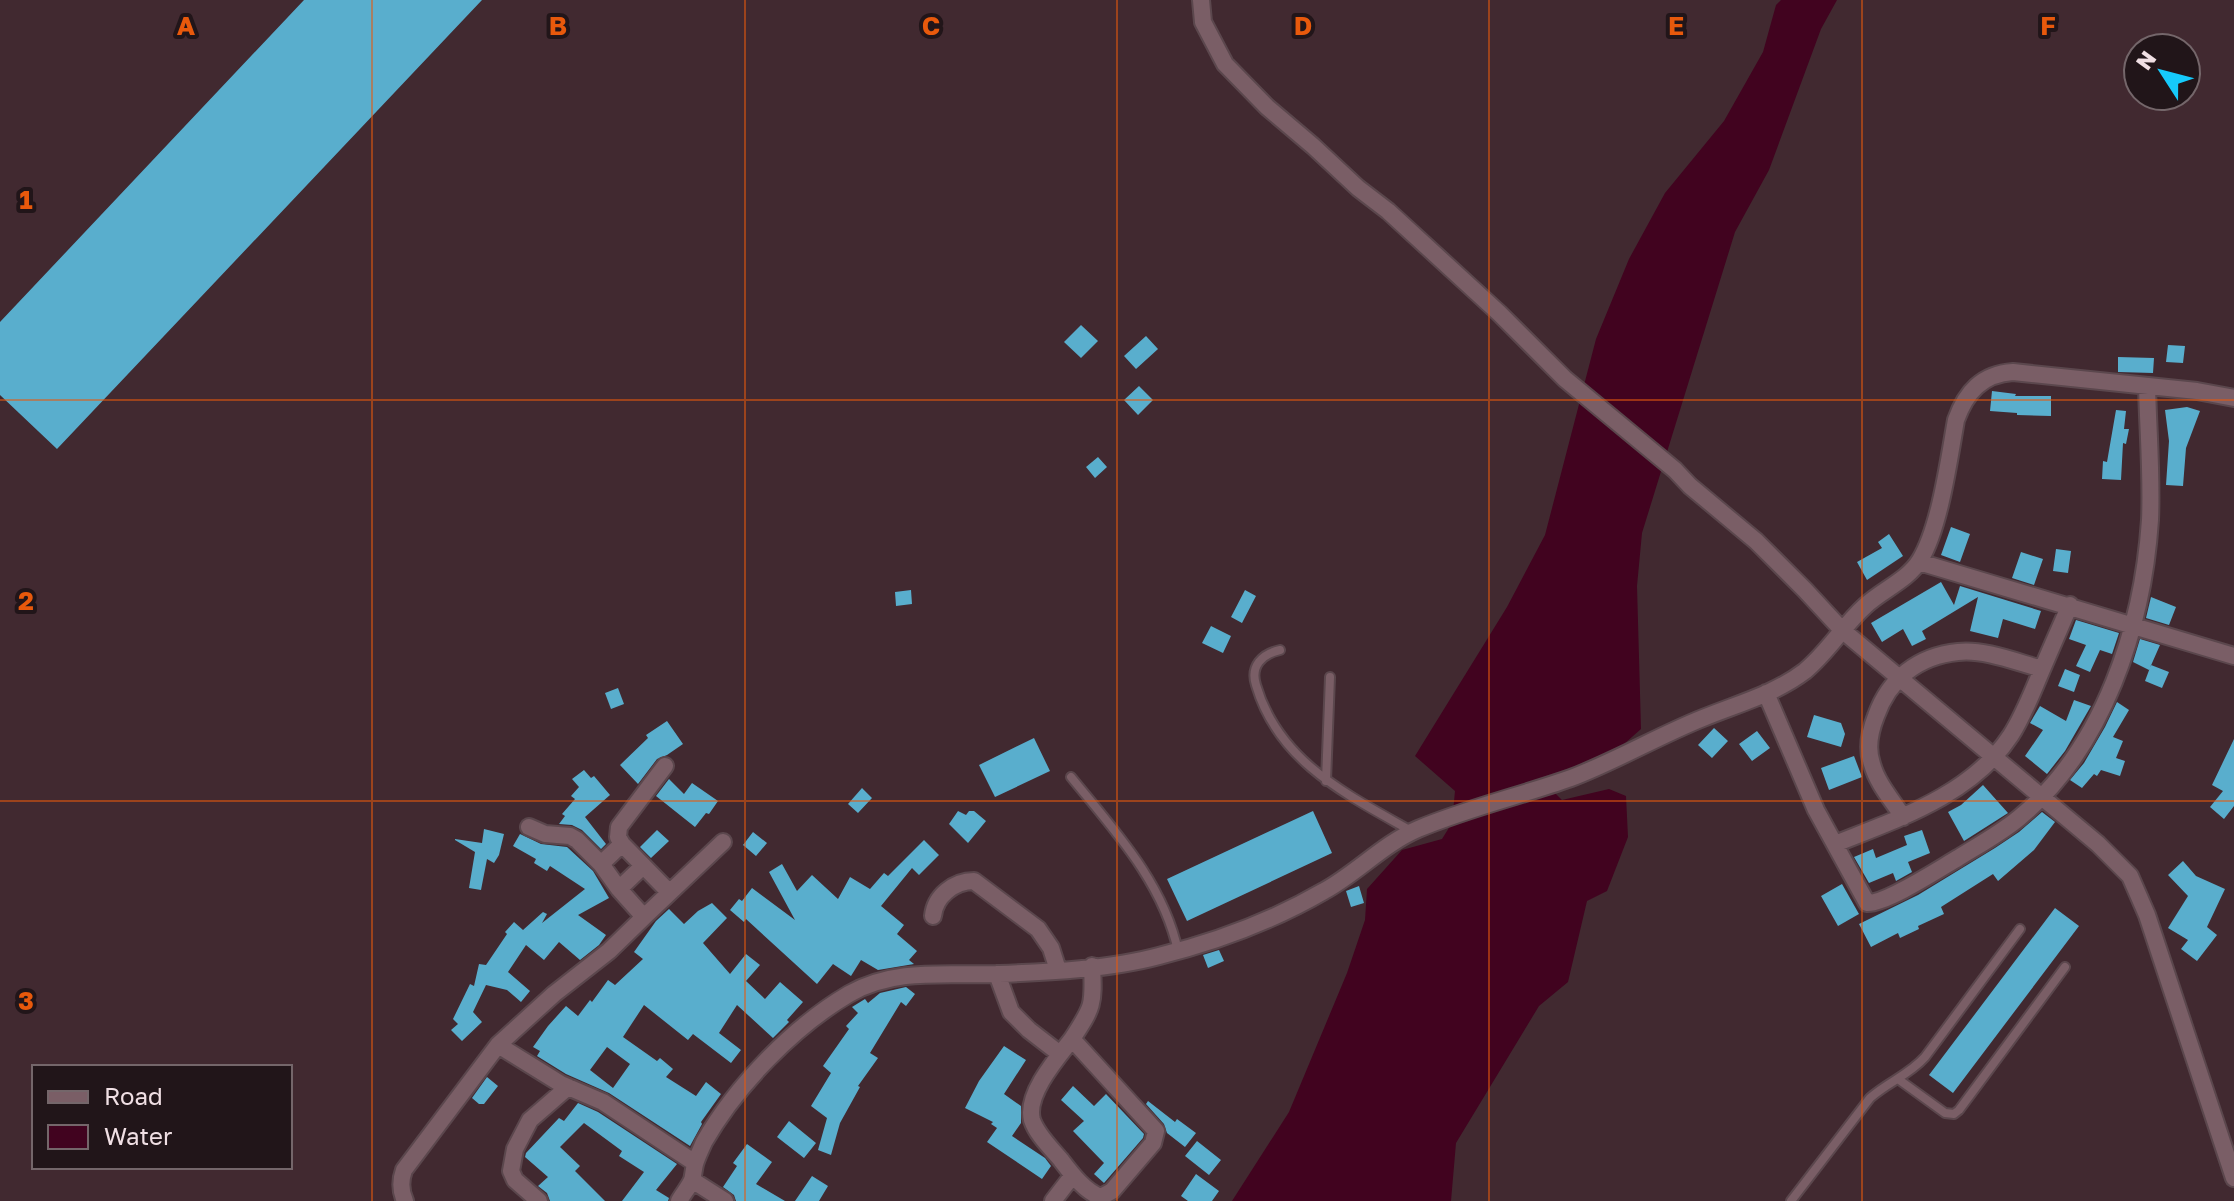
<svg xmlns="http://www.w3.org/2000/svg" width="2234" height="1201" viewBox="0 0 2234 1201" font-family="'Golos Text',sans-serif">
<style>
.water{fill:#41031f}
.building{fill:#59aecd;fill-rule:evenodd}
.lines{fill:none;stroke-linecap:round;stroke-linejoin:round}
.lane-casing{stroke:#5b474d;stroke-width:12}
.street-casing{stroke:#5b474d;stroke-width:20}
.lane{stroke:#7a5e66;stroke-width:8}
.street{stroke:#7a5e66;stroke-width:16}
.grid{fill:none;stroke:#e8590c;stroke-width:2;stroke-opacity:0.55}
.grid-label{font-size:26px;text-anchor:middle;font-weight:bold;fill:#e8590c;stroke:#211519;stroke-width:8;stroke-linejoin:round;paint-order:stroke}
</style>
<rect width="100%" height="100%" fill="#412930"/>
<path class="water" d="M1781,0H1837L1821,29L1769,170L1735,232L1642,533L1637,586L1641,729L1615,752L1555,778V793L1562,800L1609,789L1626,796L1628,837L1607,891L1587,901L1568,982L1539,1006L1456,1143L1451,1201H1232L1289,1112L1347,973L1365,920L1367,889L1402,850L1442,839L1452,823L1455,791L1415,756L1507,607L1545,535L1596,339L1629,259L1665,193L1724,121L1763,52L1776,5Z"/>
<path class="building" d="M304,0H482L57,449L0,395V322Z
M1081,325L1098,341L1081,358L1064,342Z
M1146,336L1158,349L1136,369L1124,356Z
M2168,345L2185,346L2183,363L2166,362Z
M2118,357L2154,358L2153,373L2118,372Z
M1139,386L1153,400L1138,415L1124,400Z
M1992,391L2016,394L2015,396H2051V416L2017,415V413L1990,411Z
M2187,407L2200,411L2186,448L2183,486L2166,485L2169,441L2165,410Z
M2116,410L2126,411L2124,429H2129L2126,444L2123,443L2121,480L2102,479L2103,461L2107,462Z
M1098,457L1107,467L1095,478L1086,467Z
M1951,527L1970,534L1960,562L1941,555Z
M1889,534L1903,556L1867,580L1857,562L1882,548L1878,542Z
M2056,549L2071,551L2068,573L2053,571Z
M2021,552L2043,559L2034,585L2012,578Z
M1941,582L1954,605L1960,586L2041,611L2035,629L2003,619L1998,638L1970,631L1978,597L1922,631L1926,639L1912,646L1903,629L1882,642L1871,623Z
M911,590L912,604L896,606L895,592Z
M1245,590L1256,596L1242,623L1231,617Z
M2151,597L2176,607L2169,625L2146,618Z
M2076,620L2119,633L2112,654L2100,650L2090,672L2076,666L2086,645L2069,639Z
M1211,626L1231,636L1223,653L1202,643Z
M2140,639L2160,645L2149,670L2133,662Z
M2151,665L2169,672L2162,688L2145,681Z
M2065,669L2080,675L2074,692L2058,686Z
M618,688L624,704L611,709L605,693Z
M2074,700L2091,706L2065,751L2047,774L2025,756L2043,730L2030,723L2040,706L2066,721Z
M2117,702L2129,710L2113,737L2123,741L2116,758L2125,761L2120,776L2101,770L2097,776L2094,774L2082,788L2070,780L2084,763L2105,727Z
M1814,715L1841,723L1845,734L1841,747L1807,737Z
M667,721L683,744L667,755L657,759L638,784L620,765L648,738L646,735Z
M1714,728L1728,741L1712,758L1698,745Z
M1757,731L1770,748L1752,761L1739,744Z
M1034,738L1050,771L995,797L979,765Z
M2234,739V806L2224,819L2210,807L2223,791L2212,785Z
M1854,756L1862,777L1829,790L1821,768Z
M584,770L591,778L594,776L610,795L585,817L606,844L601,849L582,830L572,825L559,824L565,816L562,814L575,799L571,796L579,787L572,779Z
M669,779L684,794L692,783L718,801L709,814L706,813L695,827L656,796Z
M1983,785L2008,813L1964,841L1948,812L1961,805Z
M862,788L872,798L858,813L848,804Z
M958,811L966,815L969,811H974L986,821L968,843L949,824Z
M1313,811L1332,853L1187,921L1167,879Z
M2042,812L2055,822L2034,850L1998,881L1993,874L1941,907L1944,914L1918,926L1919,929L1900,938L1898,933L1871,947L1859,924L1918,895L1995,848L2019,832Z
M484,829L504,834L499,855L494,863L487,859L481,890L469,888L475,852L455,840V839L482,843Z
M657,830L669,841L651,858L640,847Z
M1922,830L1930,853L1908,862L1912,872L1896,881L1893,873L1869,883L1854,857L1873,849L1876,858L1907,845L1904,836Z
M753,832L767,843L756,856L743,845Z
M520,834L541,844L567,847L593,871L609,898L578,915L606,935L599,945L580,960L559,942L544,960L526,945L508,972L530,991L521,1002L507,990L486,985L473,1012L482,1022L462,1041L451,1030L458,1024L453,1019L470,984L474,986L479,964L486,965L507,934L505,932L514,922L523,930L543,912L547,914L542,923L585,889L550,866L547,871L534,863L536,859L513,846Z
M924,840L939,855L919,875L912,868L881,906L904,925L897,934L917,951L909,960L914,964L878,970L861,960L851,976L833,964L817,984L746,919L744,922L730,910L739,899L742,901L752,888L795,920L769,872L782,864L797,891L812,875L838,899L850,877L870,889L884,873L888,876Z
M2183,861L2196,876L2225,889L2207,927L2217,935L2197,961L2181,949L2188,940L2168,928L2188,896L2168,875Z
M1842,884L1859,914L1838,926L1821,896Z
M1359,886L1364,903L1351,907L1346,891Z
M712,903L727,918L703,943L730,974L746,954L760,965L746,981L765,999L780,982L803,1002L787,1020L789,1022L773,1038L737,1005L719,1033L741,1050L731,1063L693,1034L688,1040L644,1005L623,1037L657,1061L660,1058L673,1069L666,1077L696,1096L706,1082L721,1094L701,1122L702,1124L690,1146L609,1093L566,1074L537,1056L540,1051L533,1047L548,1026L566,1006L578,1016L590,1000L592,1002L608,980L615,985L643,959L634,952L656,921L669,909L684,924L698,911ZM607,1047L630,1064L613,1088L590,1070Z
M2055,908L2079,926L1953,1093L1929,1075Z
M1219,950L1224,961L1208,968L1203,955Z
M906,987L915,994L906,1006L901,1002L870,1053L878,1058L858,1086L860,1087L840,1123L831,1155L818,1150L827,1118L811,1106L831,1073L823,1066L849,1029L846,1026L858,1013L852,1007L865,999L868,1003L880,993Z
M1004,1046L1026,1060L1004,1094L1021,1106V1123L1012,1136L1045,1158L1051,1166L1042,1179L987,1142L997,1128L991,1124L993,1122L965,1108L979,1081Z
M487,1077L498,1086L484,1104H479L472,1098Z
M1073,1086L1094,1106L1106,1094L1144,1134L1143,1138L1104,1183L1094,1174L1104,1163L1073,1131L1084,1121L1061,1100Z
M1148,1101L1175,1122L1177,1119L1196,1133L1185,1147L1167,1133L1164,1124L1146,1104Z
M578,1103L598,1112L677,1164L656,1190L669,1198L668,1201H622L644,1172L619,1156L622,1151L584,1123L560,1147L580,1166L575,1171L605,1201H550L547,1193L538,1186L548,1177L525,1157L526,1153L559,1118L564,1121Z
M789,1121L816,1143L804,1158L777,1137Z
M1197,1141L1221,1160L1209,1175L1185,1156Z
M747,1144L772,1162L756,1184L785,1201H736L734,1195L723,1187L737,1166L733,1163Z
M1196,1174L1219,1191L1212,1201H1188L1181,1196Z
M812,1176L828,1186L819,1201H795Z"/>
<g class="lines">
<g class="lane-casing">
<path id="lane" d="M1280,650C1262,654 1250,666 1256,685C1279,763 1348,795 1413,832
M1071,777C1114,830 1163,882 1178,951
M1326,781L1330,677
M1898,1079L1945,1113L1954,1114L1959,1110L2065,967
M1791,1201L1870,1098C1888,1082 1909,1075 1925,1057L2020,929"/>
</g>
<g class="street-casing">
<path id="street" d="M1201,0L1203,22L1225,64L1267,107L1313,146L1358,188L1388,211L1499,313L1565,379L1675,470L1690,486L1756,541L1805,590L1842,630L2098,844L2130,876L2147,915L2234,1178
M1919,562L2234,656
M1766,693L1816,810L1867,903C1886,904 1939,869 1958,858C1979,845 2001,833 2019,818C2104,748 2143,626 2150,520C2152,476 2148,430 2147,386
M1903,817C1892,800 1877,783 1872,764C1866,747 1870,731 1876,716C1889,679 1918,656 1958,652C1985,649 2016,662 2042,669
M622,844L618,837L619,827L665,766
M1835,844C1897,819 1972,795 2011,735C2022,718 2030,698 2038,679C2048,655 2059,630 2070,605
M601,864L622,844L669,892
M619,889L643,866
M933,916C935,896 954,881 974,881L1038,929L1051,948L1058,970
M644,917L723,842
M997,974L1011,1012L1029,1030L1060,1054
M1072,1039C1057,1058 1025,1095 1032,1120C1037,1135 1051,1148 1061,1160C1071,1173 1085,1192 1101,1197L1112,1191L1153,1143L1156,1131L1072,1039C1093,1007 1094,1005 1092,966
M498,1045L561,1084L603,1102L695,1163
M692,1180L725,1201
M405,1201C400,1190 400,1181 404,1170L498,1045L554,994L609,951L644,917L619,889L601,864L577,840L570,836L545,834L529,827
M539,1201L515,1180L511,1171L515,1149L530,1120L568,1087
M679,1201C683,1194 689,1187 692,1180C693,1177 694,1168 695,1164C697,1157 701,1149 704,1142C736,1086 793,1027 849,994C896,967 949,976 999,974C1050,972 1111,969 1159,956C1215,942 1274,920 1324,891C1357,873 1383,844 1418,829C1468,808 1520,796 1571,778C1616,761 1658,736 1703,718C1737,704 1775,694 1805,671C1828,652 1843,626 1865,606C1882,590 1908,580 1920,560C1940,527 1949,459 1956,420C1966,392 1982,374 2013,372L2197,391L2234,398
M1053,1201L1073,1175"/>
</g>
<use href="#lane" class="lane"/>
<use href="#street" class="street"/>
</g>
<path class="grid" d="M372,0V1201M745,0V1201M1117,0V1201M1489,0V1201M1862,0V1201M0,400H2234M0,801H2234"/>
<g class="grid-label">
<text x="186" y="35">A</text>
<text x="558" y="35">B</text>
<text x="931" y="35">C</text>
<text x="1303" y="35">D</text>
<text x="1676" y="35">E</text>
<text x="2048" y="35">F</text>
<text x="26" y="209">1</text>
<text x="26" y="610">2</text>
<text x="26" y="1010">3</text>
</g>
<rect x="32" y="1065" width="260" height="104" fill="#211519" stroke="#74666a" stroke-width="2"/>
<rect x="48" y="1091" width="40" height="12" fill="#7a5e66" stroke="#74666a" stroke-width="2"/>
<text x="104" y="1105" font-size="24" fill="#f0dfe4">Road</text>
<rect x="48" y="1125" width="40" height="24" fill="#41031f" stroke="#74666a" stroke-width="2"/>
<text x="104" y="1145" font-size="24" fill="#f0dfe4">Water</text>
<g transform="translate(2162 72) rotate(306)"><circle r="38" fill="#211519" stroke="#74666a" stroke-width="2"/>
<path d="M0-6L14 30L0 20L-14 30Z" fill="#16cafb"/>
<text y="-12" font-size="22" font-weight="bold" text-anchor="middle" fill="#f0dfe4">N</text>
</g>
</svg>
